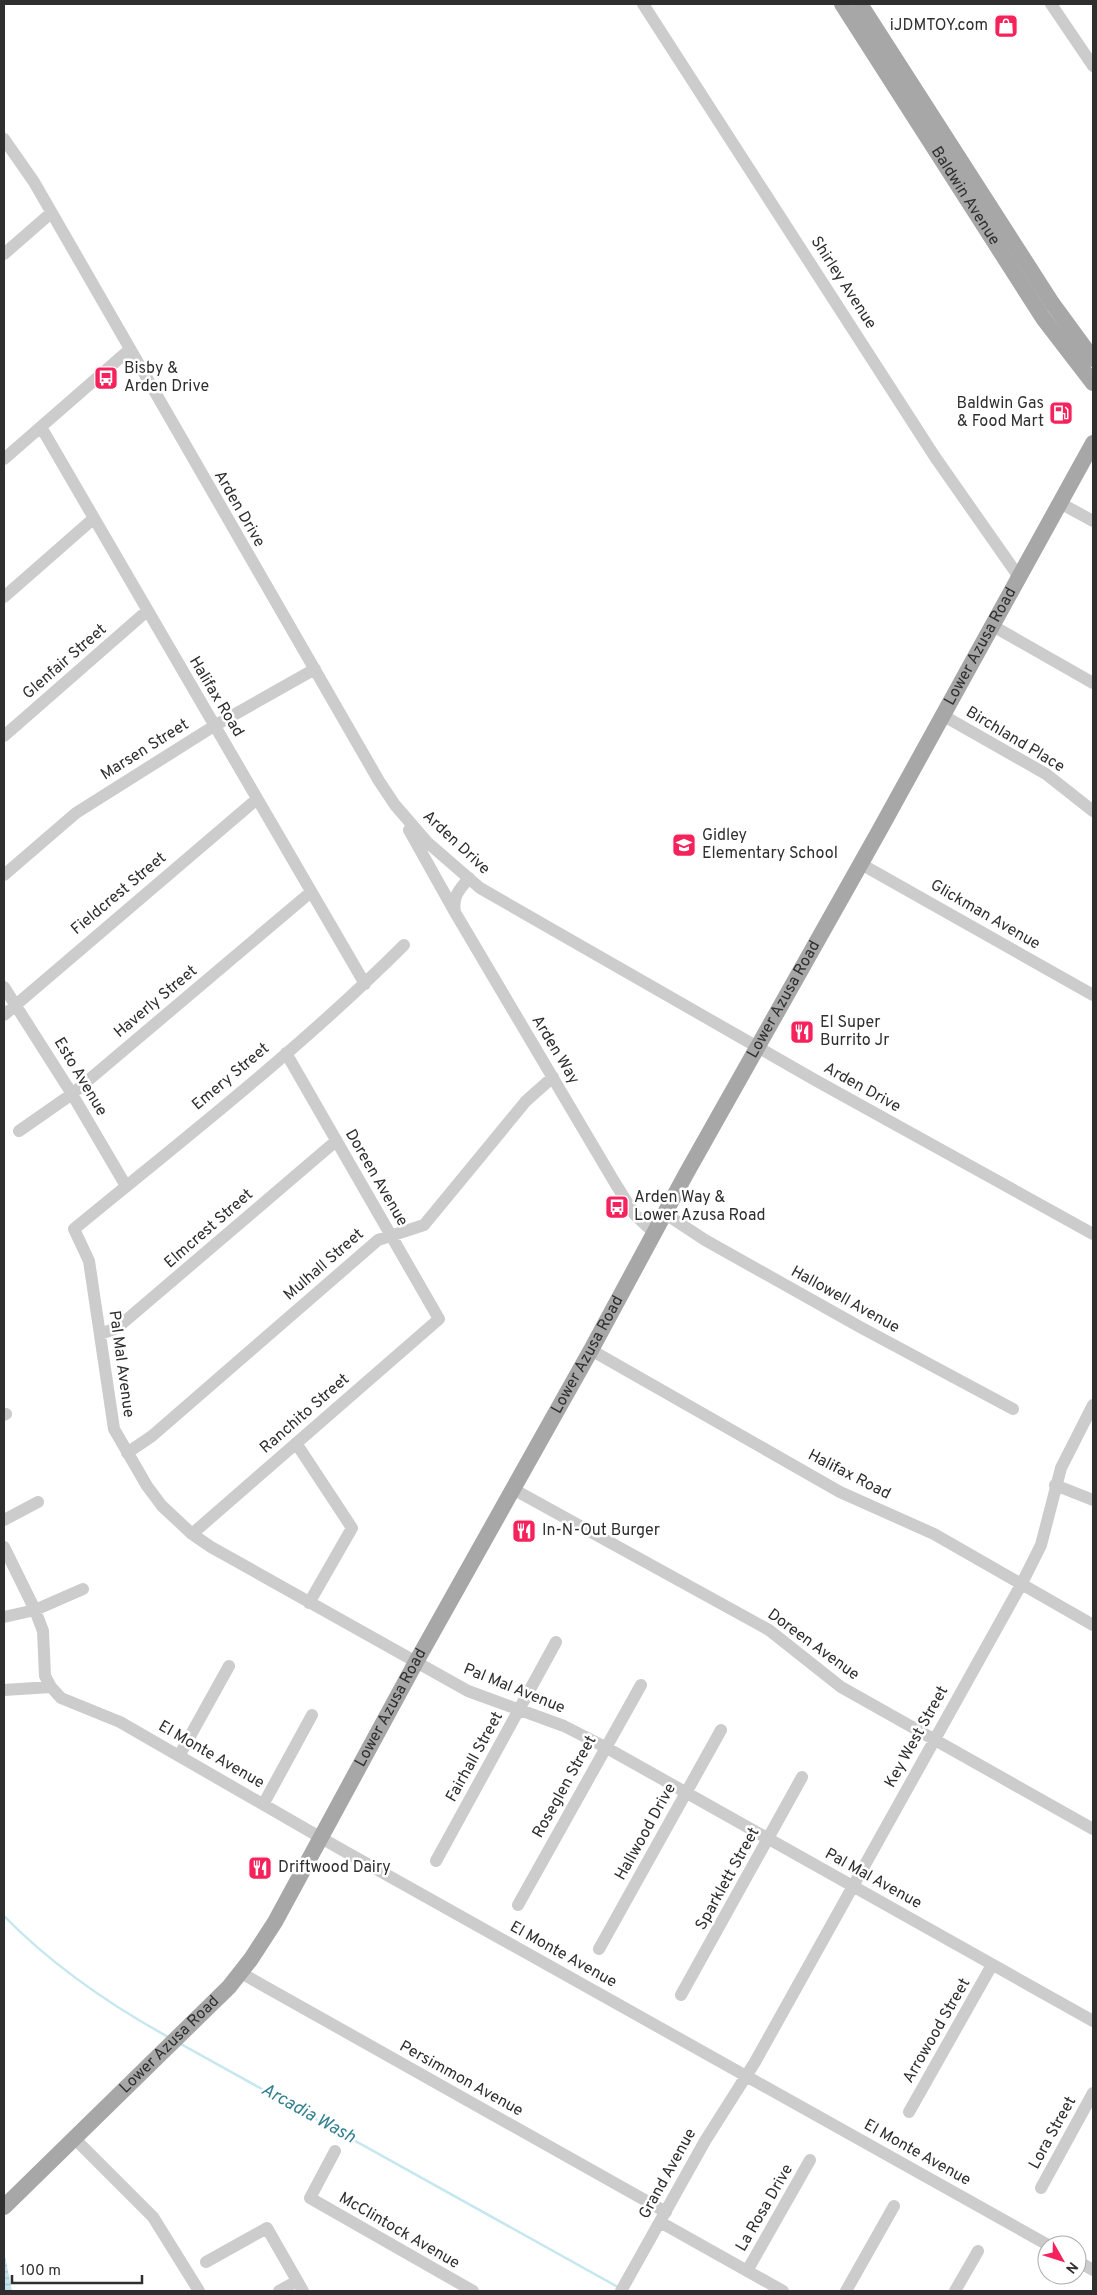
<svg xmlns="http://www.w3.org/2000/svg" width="1097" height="2295" viewBox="0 0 1097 2295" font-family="Overpass,sans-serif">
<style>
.water{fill:url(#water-rules)}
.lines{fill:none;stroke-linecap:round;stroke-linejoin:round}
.stream{stroke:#c6e7ef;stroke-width:2.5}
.minor{stroke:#ccc;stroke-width:12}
.major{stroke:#a7a7a7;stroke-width:16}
.labels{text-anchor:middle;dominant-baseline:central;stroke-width:5;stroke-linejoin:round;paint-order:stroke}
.poi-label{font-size:16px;fill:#2f2f2f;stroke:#fff;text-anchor:start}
.street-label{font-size:16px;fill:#2f2f2f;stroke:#fff}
.water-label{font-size:18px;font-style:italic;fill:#338091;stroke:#fff}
</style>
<defs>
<pattern id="water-rules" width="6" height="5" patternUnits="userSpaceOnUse" patternTransform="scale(1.25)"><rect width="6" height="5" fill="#c6e7ef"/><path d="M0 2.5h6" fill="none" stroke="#aac6cd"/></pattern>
</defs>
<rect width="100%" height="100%" fill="#fff"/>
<path class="water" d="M4,2251L12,2291H4Z"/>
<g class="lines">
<path class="stream" d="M4,1916C52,1965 110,2005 170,2038
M179,2043L618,2287"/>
<path class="minor" d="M643,4L935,457L1019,577
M1051,4L1093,66
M4,139L34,182L379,781L395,805L427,842L480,888L815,1080L1093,1234
M4,254L51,213
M41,427L365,984
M4,459L129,350
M1060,503L1093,521
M4,597L93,519
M993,626L1093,683
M944,716L1046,774L1093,811
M4,736L147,611
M409,830L456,914L615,1183L635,1215L654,1233
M861,864L1093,995
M4,875L76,813L214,726L315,669
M455,912C452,896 460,889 469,878
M404,945C302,1047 186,1137 74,1229L89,1261L114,1429L147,1486L162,1506L192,1534L211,1547L468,1691L564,1726L605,1747L1093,2021
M4,987L72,1094L126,1186
M4,1015L257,799
M19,1131L72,1094L311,892
M664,1213L705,1240L860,1327L1013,1409
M100,1334L117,1328L336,1141
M591,1350L840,1492L934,1534L1093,1625
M4,1415L6,1414
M296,1443L352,1528L309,1603
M127,1453L152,1436L378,1240L424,1225L526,1101L553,1077
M1055,1485L1093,1500
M513,1489L769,1630L841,1687L1093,1829
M4,1520L38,1502
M192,1534L439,1319L286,1053
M4,1547L35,1610L43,1631L45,1676L51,1687L61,1698L120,1722L337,1847L1048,2245
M4,1617L35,1610L83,1589
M4,1690L51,1687
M179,1756L229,1666
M264,1803L312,1715
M436,1861L556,1642
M518,1905L641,1685
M599,1949L721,1730
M241,1973L666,2212
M681,1995L802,1777
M909,2112L992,1965
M74,2138L153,2217L199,2291
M335,2151L310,2198L473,2291
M1041,2188L1093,2093
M660,2222L783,2291
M1077,2261L1093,2270
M206,2262L267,2228L303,2291
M747,2271L810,2160
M279,2291L297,2281
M621,2291L705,2141L755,2062L1022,1583L1041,1545L1061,1468L1093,1405
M846,2291L894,2206
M955,2291L978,2251"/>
<g class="major">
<path id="s1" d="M842,4L1043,318L1093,383"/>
<path d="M860,4L1052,303L1093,359"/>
<path id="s2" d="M4,2207L229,1987L251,1959L275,1922L416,1662L591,1350L686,1174L878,833L1093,443"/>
</g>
</g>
<defs>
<g id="shop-square" transform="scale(1.25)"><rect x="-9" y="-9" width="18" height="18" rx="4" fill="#f5225c" stroke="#fff"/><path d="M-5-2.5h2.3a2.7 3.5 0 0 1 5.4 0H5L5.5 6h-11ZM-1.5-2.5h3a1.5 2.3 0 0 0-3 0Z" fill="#fff"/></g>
<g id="bus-square" transform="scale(1.25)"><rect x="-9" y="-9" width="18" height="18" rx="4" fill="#f5225c" stroke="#fff"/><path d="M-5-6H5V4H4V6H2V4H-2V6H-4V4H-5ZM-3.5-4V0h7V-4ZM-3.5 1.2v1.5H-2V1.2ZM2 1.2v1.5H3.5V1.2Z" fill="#fff"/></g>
<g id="fuel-square" transform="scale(1.25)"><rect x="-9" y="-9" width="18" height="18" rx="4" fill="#f5225c" stroke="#fff"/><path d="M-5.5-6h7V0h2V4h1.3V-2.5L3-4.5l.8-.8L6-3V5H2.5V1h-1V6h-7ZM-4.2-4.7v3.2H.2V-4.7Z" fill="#fff"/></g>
<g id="school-square" transform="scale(1.25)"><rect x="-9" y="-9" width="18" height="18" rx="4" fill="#f5225c" stroke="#fff"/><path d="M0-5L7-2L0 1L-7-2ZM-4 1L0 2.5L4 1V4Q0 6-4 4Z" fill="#fff"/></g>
<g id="restaurant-square" transform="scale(1.25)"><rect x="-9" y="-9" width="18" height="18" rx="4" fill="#f5225c" stroke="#fff"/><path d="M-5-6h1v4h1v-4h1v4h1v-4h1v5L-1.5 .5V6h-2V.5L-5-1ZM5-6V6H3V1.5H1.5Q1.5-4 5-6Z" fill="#fff"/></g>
</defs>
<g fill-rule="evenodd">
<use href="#shop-square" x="1006" y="26"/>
<use href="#bus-square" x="106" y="378"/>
<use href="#fuel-square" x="1061" y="413"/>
<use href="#school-square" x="684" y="845"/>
<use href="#restaurant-square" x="802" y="1032"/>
<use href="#bus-square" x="617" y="1207"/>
<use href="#restaurant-square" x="524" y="1531"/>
<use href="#restaurant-square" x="260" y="1868"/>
</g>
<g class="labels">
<g class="poi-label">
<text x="988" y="26" text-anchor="end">iJDMTOY.com</text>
<text x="124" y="369">Bisby &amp;<tspan x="124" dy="18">Arden Drive</tspan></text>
<text x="1044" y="404" text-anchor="end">Baldwin Gas<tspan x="1044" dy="18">&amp; Food Mart</tspan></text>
<text x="702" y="836">Gidley<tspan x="702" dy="18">Elementary School</tspan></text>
<text x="820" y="1023">El Super<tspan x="820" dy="18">Burrito Jr</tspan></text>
<text x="634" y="1198">Arden Way &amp;<tspan x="634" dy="18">Lower Azusa Road</tspan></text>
<text x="542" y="1531">In-N-Out Burger</text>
<text x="278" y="1868">Driftwood Dairy</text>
</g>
<g class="street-label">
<text stroke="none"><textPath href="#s1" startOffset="228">Baldwin Avenue</textPath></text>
<text transform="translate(843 283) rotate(57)">Shirley Avenue</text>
<text transform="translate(239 509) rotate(60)">Arden Drive</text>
<text stroke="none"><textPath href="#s2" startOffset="1852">Lower Azusa Road</textPath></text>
<text transform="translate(65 662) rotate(-41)">Glenfair Street</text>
<text transform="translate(216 697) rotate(59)">Halifax Road</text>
<text transform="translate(1015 740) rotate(31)">Birchland Place</text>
<text transform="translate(145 750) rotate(-32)">Marsen Street</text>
<text transform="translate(456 843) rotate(43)">Arden Drive</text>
<text transform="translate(119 894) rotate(-40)">Fieldcrest Street</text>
<text transform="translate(985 915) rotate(30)">Glickman Avenue</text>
<text stroke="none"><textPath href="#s2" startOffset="1448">Lower Azusa Road</textPath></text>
<text transform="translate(156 1002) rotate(-40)">Haverly Street</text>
<text transform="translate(555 1050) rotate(59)">Arden Way</text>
<text transform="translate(80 1077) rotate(59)">Esto Avenue</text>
<text transform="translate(231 1077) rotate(-40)">Emery Street</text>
<text transform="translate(862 1088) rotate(29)">Arden Drive</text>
<text transform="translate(376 1178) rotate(60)">Doreen Avenue</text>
<text transform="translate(209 1229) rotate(-41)">Elmcrest Street</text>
<text transform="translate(324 1265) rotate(-41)">Mulhall Street</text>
<text transform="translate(845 1300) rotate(29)">Hallowell Avenue</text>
<text stroke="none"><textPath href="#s2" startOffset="1042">Lower Azusa Road</textPath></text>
<text transform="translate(121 1364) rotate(82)">Pal Mal Avenue</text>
<text transform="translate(305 1414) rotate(-41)">Ranchito Street</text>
<text transform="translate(849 1475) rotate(27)">Halifax Road</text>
<text transform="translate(813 1645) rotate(36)">Doreen Avenue</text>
<text transform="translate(514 1689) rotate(22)">Pal Mal Avenue</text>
<text stroke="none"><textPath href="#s2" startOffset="638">Lower Azusa Road</textPath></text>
<text transform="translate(917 1737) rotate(-61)">Key West Street</text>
<text transform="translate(211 1755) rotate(30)">El Monte Avenue</text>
<text transform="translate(475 1757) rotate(-61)">Fairhall Street</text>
<text transform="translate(565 1787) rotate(-61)">Roseglen Street</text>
<text transform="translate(646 1832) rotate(-61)">Hallwood Drive</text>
<text transform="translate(728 1879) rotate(-61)">Sparklett Street</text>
<text transform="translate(873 1879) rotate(29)">Pal Mal Avenue</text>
<text transform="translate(563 1955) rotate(29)">El Monte Avenue</text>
<text transform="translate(937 2031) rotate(-60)">Arrowood Street</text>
<text stroke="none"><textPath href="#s2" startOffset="232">Lower Azusa Road</textPath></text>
<text transform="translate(461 2079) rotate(29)">Persimmon Avenue</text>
<text transform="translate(1053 2133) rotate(-61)">Lora Street</text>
<text transform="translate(917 2153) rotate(29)">El Monte Avenue</text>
<text transform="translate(668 2174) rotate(-61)">Grand Avenue</text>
<text transform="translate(765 2208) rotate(-60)">La Rosa Drive</text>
<text transform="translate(399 2231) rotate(30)">McClintock Avenue</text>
</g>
<g class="water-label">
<text transform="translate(308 2114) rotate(29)">Arcadia Wash</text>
</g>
</g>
<rect width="1097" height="2295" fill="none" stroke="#2f2f2f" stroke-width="10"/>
<g transform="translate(1062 2260) rotate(129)"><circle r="24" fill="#ffffff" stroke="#acacac"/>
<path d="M0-4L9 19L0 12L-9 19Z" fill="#f5225c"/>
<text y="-8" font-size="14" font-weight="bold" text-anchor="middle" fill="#2f2f2f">N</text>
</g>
<path d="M12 2275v8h130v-8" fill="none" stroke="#2f2f2f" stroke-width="2.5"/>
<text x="20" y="2275" font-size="15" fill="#2f2f2f" stroke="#ffffff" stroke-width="4" paint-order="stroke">100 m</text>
</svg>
